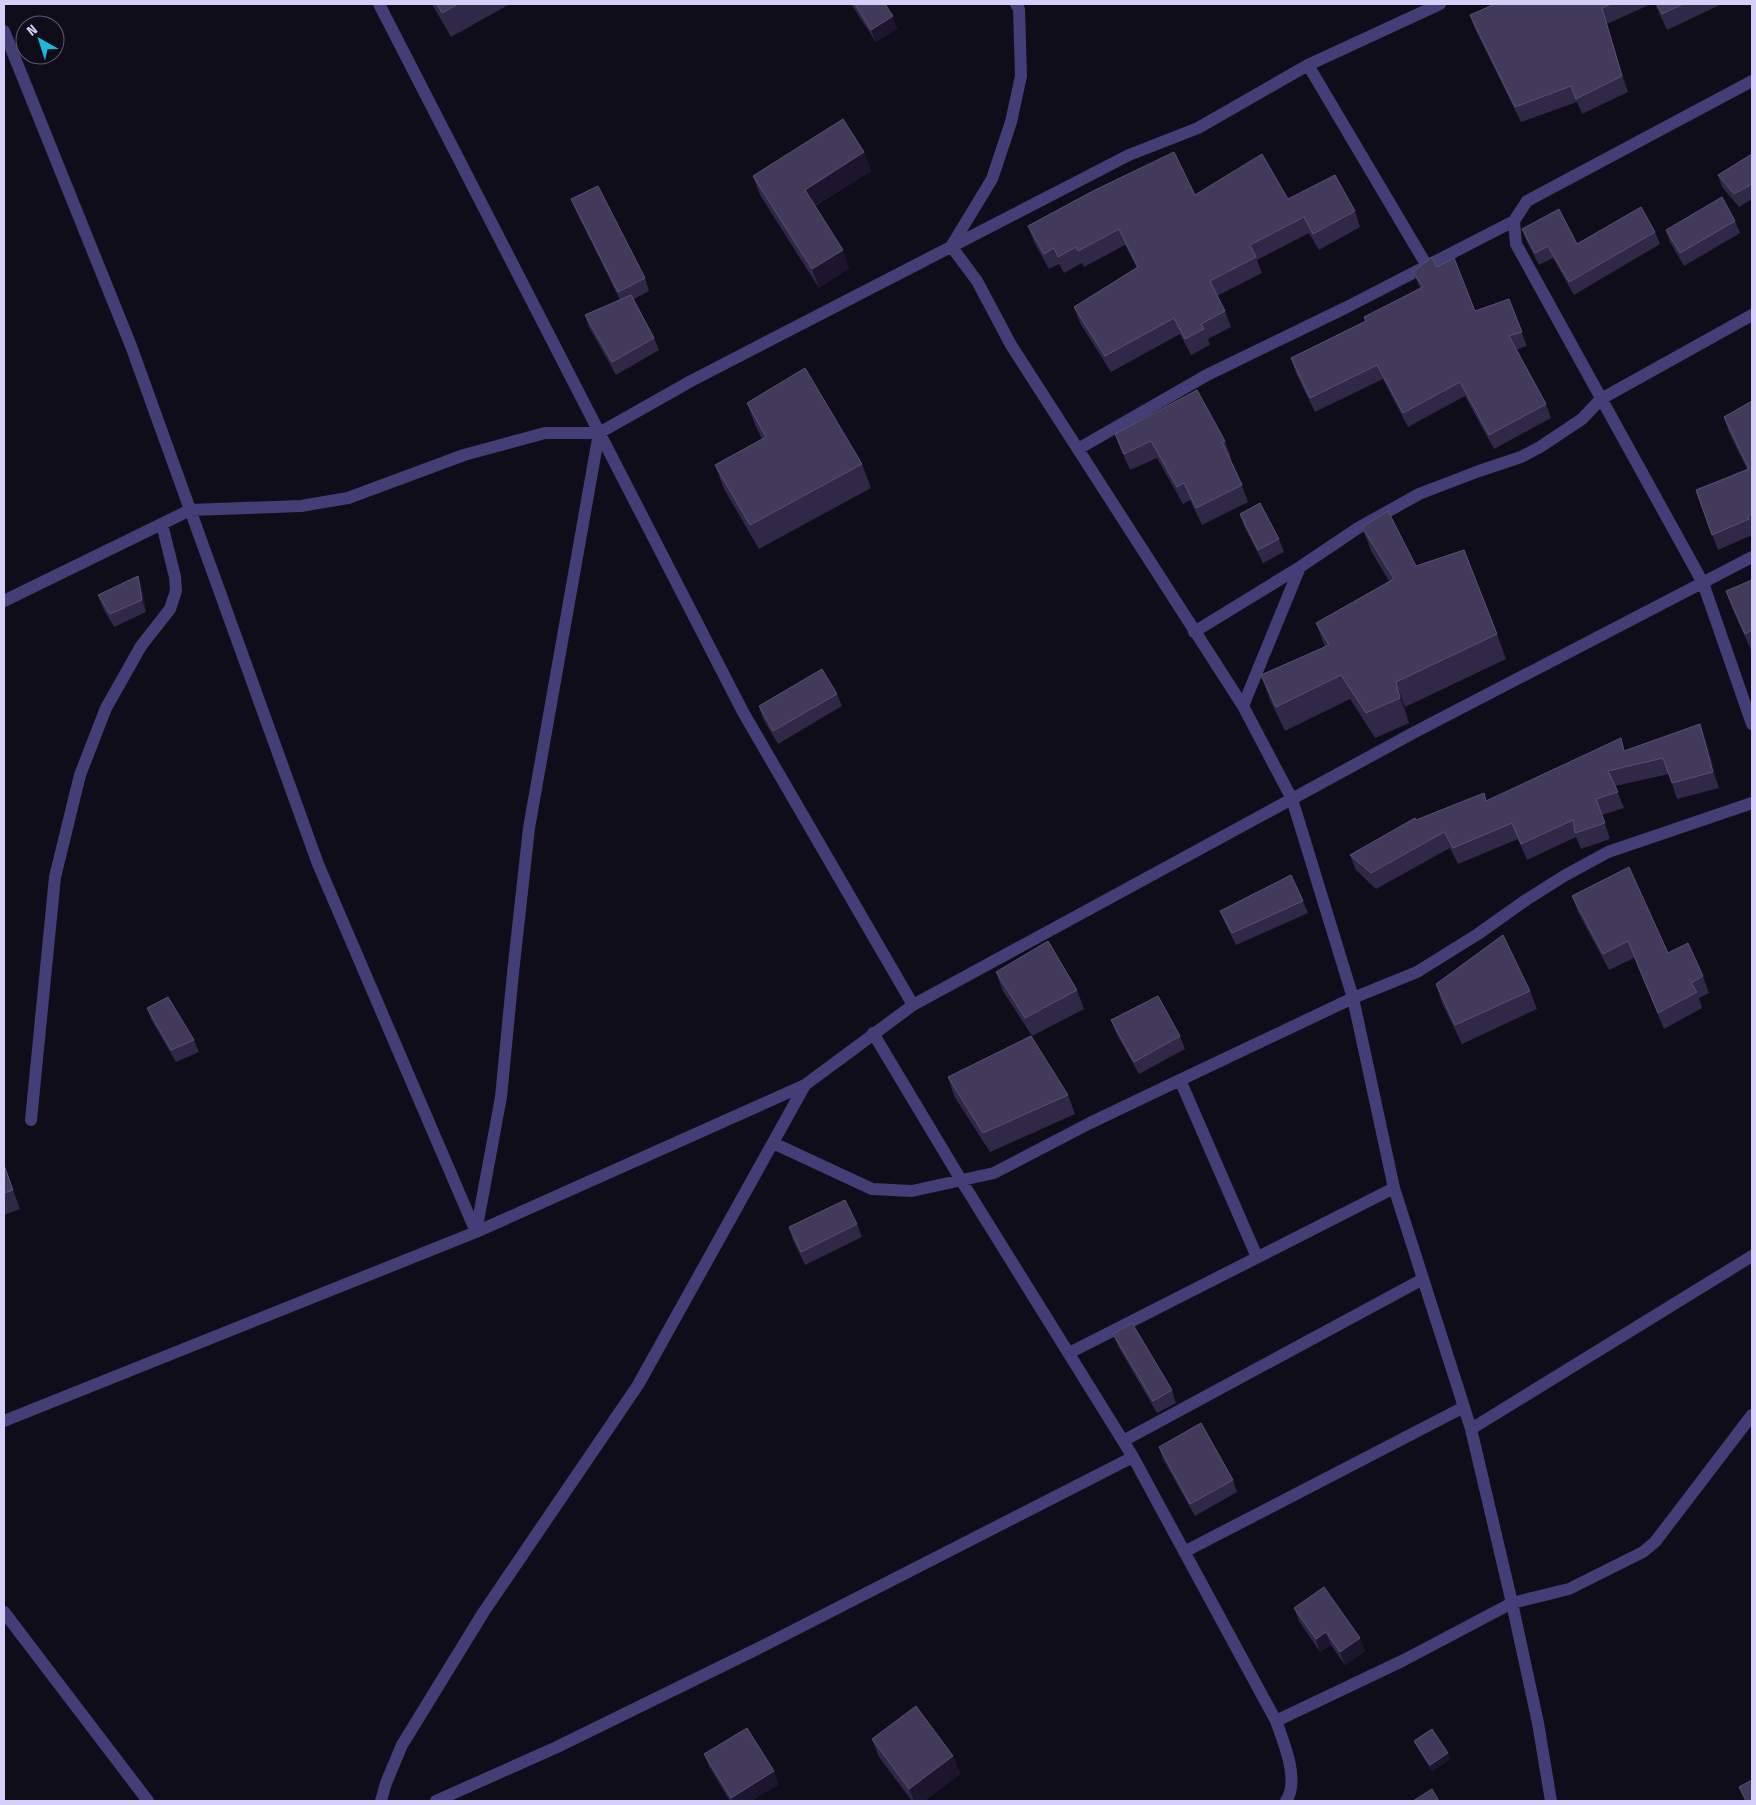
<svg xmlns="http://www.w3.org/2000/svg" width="1756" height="1805" viewBox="0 0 1756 1805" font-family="'Fira Sans Condensed',sans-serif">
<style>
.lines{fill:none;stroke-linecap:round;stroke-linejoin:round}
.minor{stroke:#433e75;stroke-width:12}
.wall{fill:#2f2847}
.shaded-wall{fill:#1b162e}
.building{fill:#413a5a;stroke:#585173}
</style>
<rect width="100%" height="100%" fill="#100d1b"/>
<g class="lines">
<path class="minor" d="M379,4L743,712L913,1005
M4,31L131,346L318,864L476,1232
M1308,65L1427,266
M1514,221L1516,244L1703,583L1752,724
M952,245L992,179L1011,122L1021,76L1019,9L1016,4
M951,246L977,281L1011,345L1243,706L1292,799L1353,998L1394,1188L1471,1429L1512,1603L1538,1723L1551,1801
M1078,449L1207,375L1345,308L1514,221L1527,201L1752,81
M4,601L190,510L301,506L348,498L464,455L545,433H599L691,381L1129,155L1198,128L1308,65L1440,4
M1194,632L1300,567L1358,528L1419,494L1479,471L1521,457L1540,447L1582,419L1601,399L1752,315
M1243,706L1300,567
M873,1033L961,1180L1133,1457L1276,1721C1284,1743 1300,1781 1286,1801
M1180,1080L1257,1257
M31,1120L55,877L80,775L106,708L141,646L170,609L176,591L175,577L162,524
M773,1143L872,1189L912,1191L994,1173L1090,1123L1180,1080L1353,998L1417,972L1478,934L1526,900L1564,876L1608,852L1752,803
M476,1232L501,1097L513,973L529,828L599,433
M1069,1353L1394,1188
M4,1421L476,1232L805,1085L913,1005L1415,732L1752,557
M1471,1429L1752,1256
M1123,1441L1423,1279
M1184,1552L1464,1407
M4,1612L148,1801
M1276,1721L1404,1660L1512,1603L1569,1589L1643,1552L1655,1542L1752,1415
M381,1801L386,1783L402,1745L483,1613L638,1385L805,1085
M436,1801L557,1747L759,1648L1133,1457"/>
</g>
<path class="wall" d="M432,4H510L451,37Z
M851,4H885L897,29L876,42Z
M1495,4H1651L1607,24L1628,92L1582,114L1577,102L1521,122L1476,31L1470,15Z
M1655,4H1722L1667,30Z
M864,152L871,171L815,206L849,268L819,288L760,195L753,176Z
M1752,154V199L1739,207L1722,187L1718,175Z
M1195,195L1288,199L1355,211L1360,227L1319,250L1309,233L1257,260L1262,273L1217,296L1225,311L1231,327L1208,339L1210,345L1191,355L1180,334L1111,372L1080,323L1074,307L1137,268L1125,245L1084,267L1082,263L1064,273L1059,264L1049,269L1034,242L1028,226Z
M571,199L645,278L649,291L634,299L654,338L659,350L616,375L589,327L585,315L620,300L576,211Z
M1735,221L1740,233L1684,266L1670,242L1666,230Z
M1522,229L1577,244L1655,232L1660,244L1574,295L1553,258L1539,265L1527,242Z
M1437,267L1475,311L1509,299L1527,346L1516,350L1546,404L1551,418L1494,449L1465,396L1408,427L1383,379L1315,412L1296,373L1291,358L1366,321L1364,317L1420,288L1413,272Z
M1752,401V535L1718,550L1696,490L1747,469L1729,432L1724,417Z
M747,403L862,464L871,488L759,549L724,489L715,465L762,439L756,427Z
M1115,434L1225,441L1231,458H1230L1242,485L1248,502L1202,525L1190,500L1183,504L1157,458L1130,470L1121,450Z
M1240,514L1279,539L1284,552L1263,563L1244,526Z
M1362,527L1416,566L1497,634L1506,659L1405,707L1409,723L1375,738L1350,699L1285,731L1270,700L1261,675L1325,647L1316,623L1389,581L1371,551Z
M138,576L142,589L146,612L114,627L103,608L98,595Z
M1752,580V652L1733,610L1726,591Z
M837,694L842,706L778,744L763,719L759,706Z
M1706,740L1719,788L1677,799L1669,774L1615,786L1624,808L1602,815L1610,839L1581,849L1576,837L1527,860L1518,839L1458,864L1450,848L1376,889L1356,870L1350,855L1416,820L1486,801L1626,751Z
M1572,896L1668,953L1703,976L1709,993L1699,998L1702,1008L1664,1029L1634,958L1609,970L1578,912Z
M1303,901L1308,913L1236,945L1225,923L1220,911Z
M996,972L1077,990L1084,1009L1032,1036L1003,991Z
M1436,984L1530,991L1537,1009L1462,1044L1442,1003Z
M147,1008L194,1040L199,1052L176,1062L152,1021Z
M1111,1020L1180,1036L1185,1049L1139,1074L1116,1033Z
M948,1077L1068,1095L1075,1114L990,1152L954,1096Z
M4,1165L20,1209L4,1215Z
M857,1224L862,1237L805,1265L793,1240L789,1227Z
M1113,1334L1172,1390L1176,1403L1157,1413L1118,1346Z
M1159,1447L1233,1480L1237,1492L1195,1516L1163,1459Z
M1294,1608L1365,1651L1345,1665L1331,1645L1320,1652L1299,1621Z
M872,1739L953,1756L960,1774L924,1801H912L879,1757Z
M1414,1741L1450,1759L1432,1771L1417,1747Z
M704,1754L779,1784L751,1801H730L709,1766Z"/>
<path class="shaded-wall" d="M1602,8L1607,24L1628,92L1622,76Z
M893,16L897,29L876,42L871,30Z
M864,152L871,171L811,208L805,190Z
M843,250L849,268L819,288L812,269Z
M138,576L142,589L146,612L142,600Z
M1396,682L1405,707L1409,723L1400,698Z
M1700,724L1706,740L1719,788L1713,772Z
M1326,1632L1331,1645L1320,1652L1316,1639Z
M1360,1638L1365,1651L1345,1665L1340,1652Z
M1448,1753L1450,1759L1432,1771L1430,1765Z
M953,1756L960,1774L924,1801H914L909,1789Z
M774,1771L779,1784L751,1801H733L731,1798Z"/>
<path class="building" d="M437,4H458L442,13Z
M855,4H885L893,16L871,30Z
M1495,4H1611L1602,8L1622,76L1576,99L1571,86L1515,107L1470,15Z
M1657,4H1683L1662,14Z
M843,119L864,152L805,190L843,250L812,269L753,176Z
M1174,152L1195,195L1262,154L1288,199L1335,175L1355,211L1313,234L1304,217L1250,245L1256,257L1210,281L1225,311L1201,324L1204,329L1185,339L1174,318L1105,356L1074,307L1138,267L1119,229L1078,251L1076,247L1058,257L1054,248L1044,254L1028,226L1093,191Z
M1752,154V184L1734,194L1718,175Z
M598,186L645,278L618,292L571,199Z
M1722,197L1735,221L1680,253L1666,230Z
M1641,207L1655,232L1569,282L1548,246L1535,253L1522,229L1559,209L1577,244Z
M1432,257L1437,267L1454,258L1475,311L1509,299L1522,332L1509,336L1546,404L1489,435L1460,382L1403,413L1377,365L1310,398L1291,358L1366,321L1364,317L1423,287L1413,272Z
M631,295L654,338L612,362L585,315Z
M805,368L862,464L750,525L715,465L766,437L747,403Z
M1197,390L1225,441L1222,442L1242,485L1196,508L1184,483L1177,487L1151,441L1124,454L1115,434Z
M1752,401V514L1748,516L1749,519L1712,535L1696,490L1749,469L1724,417Z
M1260,503L1279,539L1258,550L1240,514Z
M1388,511L1416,566L1464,550L1497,634L1396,682L1400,698L1366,713L1341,675L1276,707L1261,675L1329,645L1316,623L1394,579L1362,527Z
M138,576L142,600L110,614L98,595Z
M1752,580V630L1745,634L1726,591Z
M822,669L837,694L773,731L759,706Z
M1700,724L1713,772L1672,783L1663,758L1608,771L1618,792L1596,799L1605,823L1575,833L1573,820L1521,844L1512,823L1453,848L1444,832L1371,873L1350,855L1415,818L1416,820L1484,793L1486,801L1621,738L1624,751Z
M1629,867L1668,953L1688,943L1703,976L1691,983L1697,992L1658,1013L1628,941L1603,954L1572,896Z
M1291,875L1303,901L1232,933L1220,911Z
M1503,935L1530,991L1455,1025L1436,984Z
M1048,941L1077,990L1025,1018L996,972Z
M1158,996L1180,1036L1134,1062L1111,1020Z
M168,997L194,1040L171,1050L147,1008Z
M1031,1036L1068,1095L983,1133L948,1077Z
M4,1165L13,1190L4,1193Z
M845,1200L857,1224L801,1252L789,1227Z
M1132,1323L1172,1390L1153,1401L1113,1334Z
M1201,1423L1233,1480L1190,1504L1159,1447Z
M1324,1587L1360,1638L1340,1652L1326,1632L1316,1639L1294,1608Z
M916,1706L953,1756L909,1789L872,1739Z
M747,1728L774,1771L731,1798L704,1754Z
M1432,1729L1448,1753L1430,1765L1414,1741Z
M1752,1780V1801H1746L1739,1787Z
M1432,1789L1439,1801H1413Z"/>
<rect width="1756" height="1805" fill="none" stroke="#d5cef9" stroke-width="10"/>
<g transform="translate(40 40) rotate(321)"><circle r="24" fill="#100d1b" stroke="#5f5a74"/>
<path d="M0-4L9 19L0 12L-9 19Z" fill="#1bbbd8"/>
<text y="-8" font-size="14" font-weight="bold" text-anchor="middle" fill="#d5cef9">N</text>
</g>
</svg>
